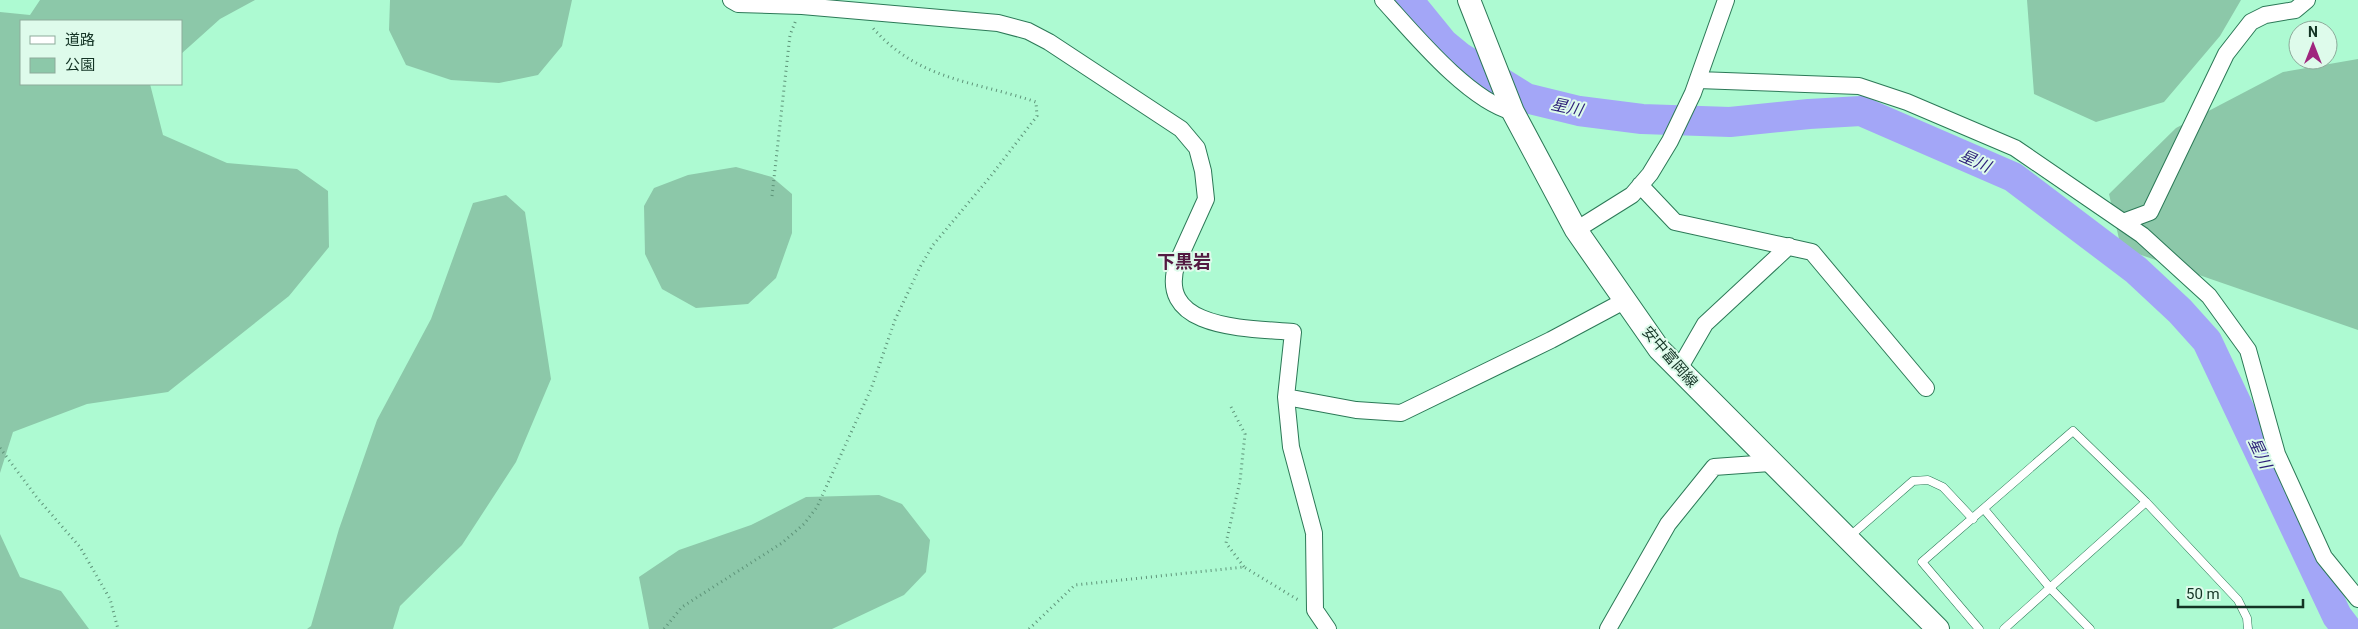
<svg xmlns="http://www.w3.org/2000/svg" width="2358" height="629" viewBox="0 0 2358 629" font-family="Roboto,'Noto Sans JP',sans-serif">
<style>
.green{fill:#8cc8a9}
.lines{fill:none;stroke-linecap:round;stroke-linejoin:round}
.river{stroke:#a3a6f7;stroke-width:30}
.lane-casing{stroke:#2c7957;stroke-width:9}
.street-casing{stroke:#2c7957;stroke-width:18}
.secondary-casing{stroke:#2c7957;stroke-width:24}
.path{stroke:#5e9479;stroke-width:3;stroke-dasharray:1 4;stroke-linecap:butt}
.lane{stroke:#fff;stroke-width:8}
.street{stroke:#fff;stroke-width:16}
.secondary{stroke:#fff;stroke-width:22}
.labels{text-anchor:middle;dominant-baseline:central;stroke-width:4;stroke-linejoin:round;paint-order:stroke}
.street-label{font-size:15px;fill:#133324;stroke:#defbeb}
.water-label{font-size:16px;font-style:italic;fill:#2b1d78;stroke:#defbeb}
.quarter-label{font-size:18px;font-weight:bold;fill:#531a42;stroke:#defbeb}
</style>
<rect width="100%" height="100%" fill="#adfad2"/>
<path class="green" d="M40,0H255L220,19L181,54V21H21V84H150L163,135L227,163L297,169L328,191L329,247L289,296L168,392L87,404L13,432L0,473V12L30,15Z
M390,0H572L562,46L538,75L499,83L451,80L406,65L389,30Z
M2027,0H2241L2220,36L2164,102L2096,122L2034,94Z
M2358,59V330L2121,248L2109,194L2176,128L2283,72Z
M736,167L772,177L792,194V233L776,278L748,304L696,308L662,289L645,254L644,206L654,188L688,175Z
M506,195L525,212L551,379L516,462L462,545L400,606L393,629H307L311,626L339,529L377,420L431,319L473,203Z
M879,495L902,504L930,540L926,572L904,595L832,629H649L639,577L679,550L751,525L806,497Z
M0,534L20,577L61,591L89,629H0Z"/>
<g class="lines">
<path class="river" d="M1408,0L1443,43L1460,57L1526,98L1579,111L1642,119L1730,122L1809,114L1861,111L2013,177L2136,270L2180,311L2207,341L2337,616L2347,629"/>
<g class="lane-casing">
<path id="lane" d="M1984,509L2051,589L2090,629
M1849,537L1913,481L1928,480L1943,487L1973,519
M1979,629L1922,562L2073,431L2146,502L2238,600L2247,618L2248,629
M2004,629L2146,502"/>
</g>
<g class="street-casing">
<path id="street" d="M731,0L738,4L802,6L998,23L1028,31L1049,42L1181,129L1197,148L1203,171L1206,199L1177,263C1155,331 1251,328 1293,332L1286,397L1291,447L1314,533L1315,610L1328,629
M1383,0C1414,34 1468,100 1513,112
M1698,80L1859,86L1907,102L2015,148L2142,235L2209,296L2248,350L2277,454L2324,557L2358,599
M1640,185L1675,222L1812,252L1926,388
M2123,222L2150,212L2226,54L2251,22L2265,15L2295,10L2307,0
M1576,230L1632,195L1650,174L1670,141L1693,93L1726,0
M1679,369L1705,324L1789,246
M1286,397L1356,410L1401,413L1551,340L1624,301
M1608,629L1668,524L1714,467L1770,463"/>
</g>
<g class="secondary-casing">
<path id="secondary" d="M1469,0L1513,112L1576,230L1659,349L1938,629"/>
</g>
<path class="path" d="M772,196L790,35L796,20
M1231,407L1245,434L1240,481L1226,543L1244,567
M0,448L38,499L80,547L110,599L118,629
M664,629L682,607L782,543L804,524L817,507L871,389L895,320L920,267L933,245L990,177L1037,116L1036,102C975,81 919,81 873,28
M1029,629L1075,585L1244,567L1300,601"/>
<use href="#lane" class="lane"/>
<use href="#street" class="street"/>
<use href="#secondary" class="secondary"/>
</g>
<g class="labels">
<g class="street-label">
<text transform="translate(1670 357) rotate(49)">安中富岡線</text>
</g>
<g class="water-label">
<text transform="translate(1567 107) rotate(12)">星川</text>
<text transform="translate(1975 161) rotate(24)">星川</text>
<text transform="translate(2260 453) rotate(65)">星川</text>
</g>
<g class="quarter-label">
<text x="1184" y="261">下黒岩</text>
</g>
</g>
<rect x="20" y="20" width="162" height="65" fill="#defbeb" stroke="#8dab9b"/>
<rect x="30" y="36" width="25" height="8" fill="#ffffff" stroke="#8dab9b"/>
<text x="65" y="45" font-size="15" fill="#133324">道路</text>
<rect x="30" y="58" width="25" height="15" fill="#8cc8a9" stroke="#8dab9b"/>
<text x="65" y="70" font-size="15" fill="#133324">公園</text>
<g transform="translate(2313 45)"><circle r="24" fill="#defbeb" stroke="#8dab9b"/>
<path d="M0-4L9 19L0 12L-9 19Z" fill="#9f267e"/>
<text y="-8" font-size="14" font-weight="bold" text-anchor="middle" fill="#133324">N</text>
</g>
<path d="M2178 599v8h125v-8" fill="none" stroke="#133324" stroke-width="2.5"/>
<text x="2186" y="599" font-size="15" fill="#133324" stroke="#defbeb" stroke-width="4" paint-order="stroke">50 m</text>
</svg>
